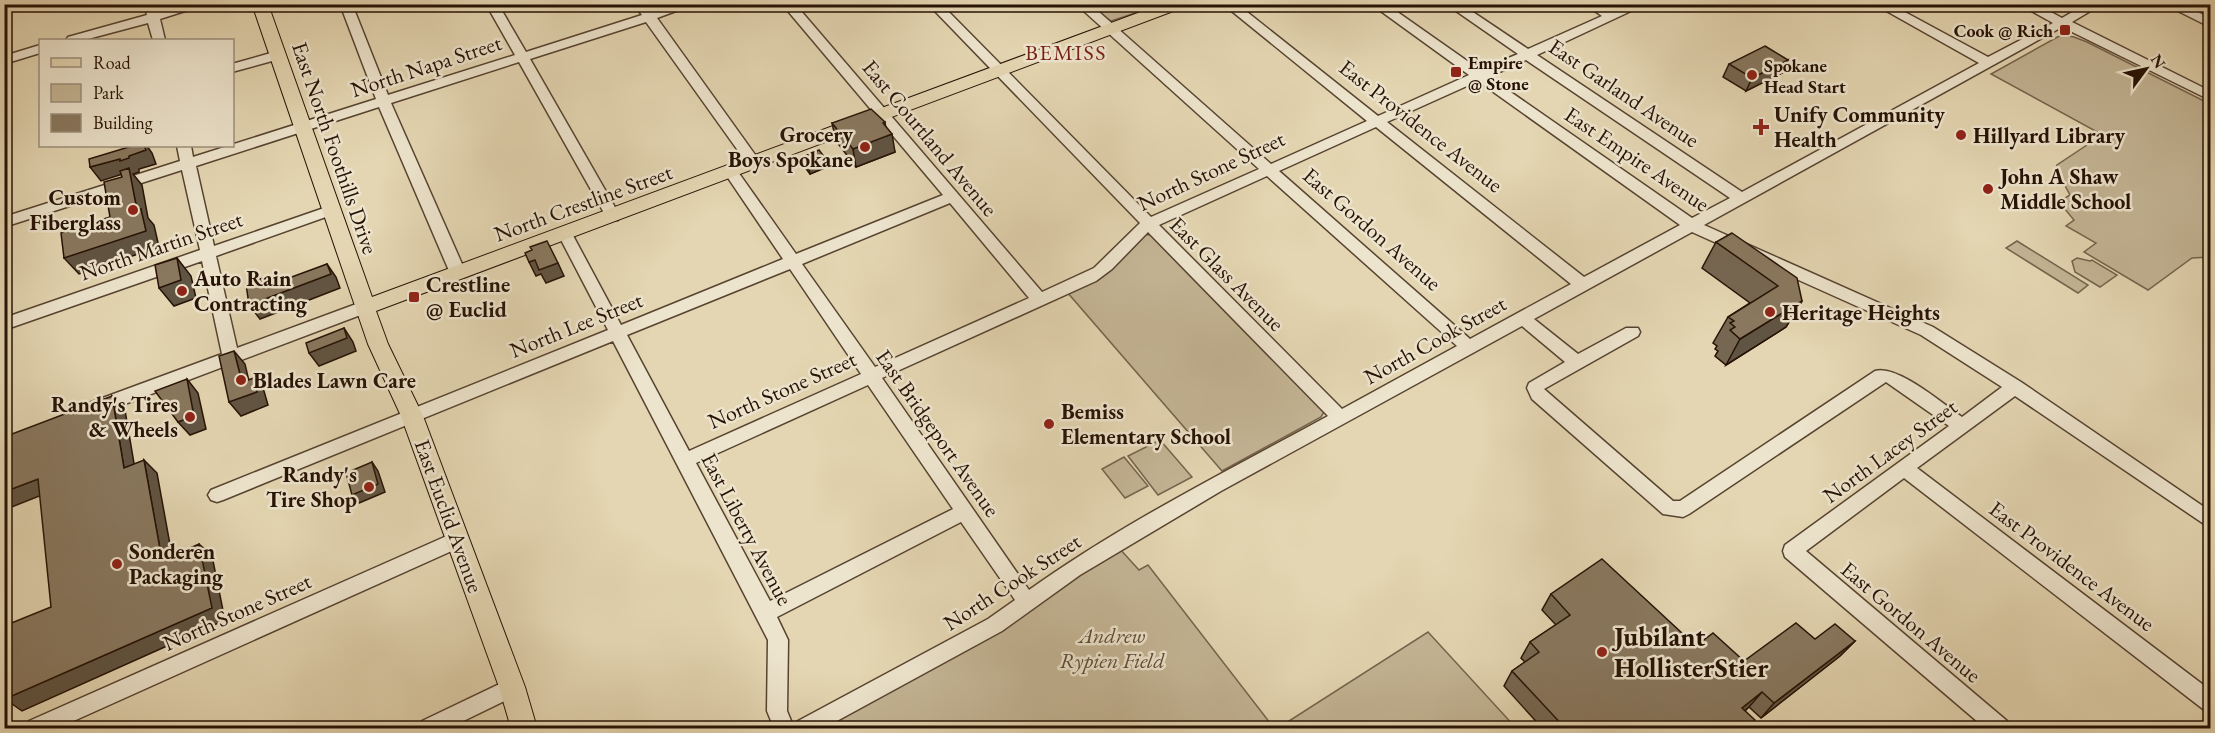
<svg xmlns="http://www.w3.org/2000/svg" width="2215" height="733" viewBox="0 0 2215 733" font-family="'EB Garamond',serif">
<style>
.green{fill:#c4b595;stroke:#75644d;stroke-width:1.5}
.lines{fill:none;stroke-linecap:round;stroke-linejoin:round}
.minor-casing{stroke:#564330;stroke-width:3}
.major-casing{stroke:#261205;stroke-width:2}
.minor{fill:#ede4cd;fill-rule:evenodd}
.major{fill:#e4d6b2;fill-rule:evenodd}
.wall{fill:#766752;stroke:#261205;stroke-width:1.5}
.shaded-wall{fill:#605442;stroke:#261205;stroke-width:1.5}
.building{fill:#89785f;stroke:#261205;stroke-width:1.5}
.poi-dot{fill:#8f2418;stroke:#ede4cd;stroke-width:2}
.labels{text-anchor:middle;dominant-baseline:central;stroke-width:5;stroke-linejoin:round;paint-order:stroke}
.far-poi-label{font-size:18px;font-weight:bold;fill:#261205;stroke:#ede4cd;text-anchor:start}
.far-quarter-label{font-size:22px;letter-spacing:1.5px;fill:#7a1f14;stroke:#ede4cd}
.street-label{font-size:22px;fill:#261205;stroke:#ede4cd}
.poi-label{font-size:22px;font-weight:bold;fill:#261205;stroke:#ede4cd;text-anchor:start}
.park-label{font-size:22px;font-style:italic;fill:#5d4b37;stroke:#ede4cd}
.near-poi-label{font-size:27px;font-weight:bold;fill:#261205;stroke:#ede4cd;text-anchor:start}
</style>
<rect width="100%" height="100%" fill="#e4d6b2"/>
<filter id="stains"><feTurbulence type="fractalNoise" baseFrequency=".00333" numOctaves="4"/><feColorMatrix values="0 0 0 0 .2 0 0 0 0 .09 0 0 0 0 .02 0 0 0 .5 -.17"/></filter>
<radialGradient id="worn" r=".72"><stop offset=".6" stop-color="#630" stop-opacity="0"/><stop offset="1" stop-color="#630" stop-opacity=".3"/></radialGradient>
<path class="green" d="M1089,5H1160L1111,21Z
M2061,35L2074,37L2087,42L2210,104V257L2192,258L2148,290L2084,252L2096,243L2066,226L2074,220L2059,202L2070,195L2056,169L2057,165L2096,139L2106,144L2112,140L1991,74Z
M1145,234L1158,237L1321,405L1324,412L1321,417L1222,471L1067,292Z
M2017,241L2088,285L2078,293L2006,248Z
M2077,258L2090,261L2092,260L2117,275L2100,287L2075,272L2072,261Z
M1160,440L1192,477L1158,495L1128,456Z
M1124,457L1148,486L1125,498L1102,469Z
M1119,548L1139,570L1148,565L1274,728H821L991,634Z
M1428,632L1516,728H1278Z"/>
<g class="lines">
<g class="minor-casing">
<path id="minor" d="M144,4H156L158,12L185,4H207L160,19L165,40H153L148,23L84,40H66L68,37L147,15Z
M340,4H352L388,95L515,55L486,4H498L526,52L642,15L634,4H647L652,12L675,4H695L657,18L761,163L754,168L749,166L646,22L530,59L620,216L618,220H608L519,62L391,103L466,273L463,277H453L450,273L379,107L196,166L214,246L327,207L332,205L339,210L337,213L216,256L237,348L359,303H371L373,307L371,311L101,413L95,415L89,413L87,408L89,403L222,354L202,261L4,330V318L200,250L182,170L4,227V217L180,161L177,146H191L193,157L376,99Z
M782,4H795L1042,292L1094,268L1140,223L928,4H941L1151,217L1259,169L1076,4H1090L1271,164L1367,121L1223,4H1237L1378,116L1469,75L1371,4H1386L1480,70L1518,54L1446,4H1461L1528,49L1602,16L1585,4H1600L1612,12L1629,4H1646L1537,55L1742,192L1979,63L1874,4H1890L1988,57L2053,23L2019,4H2036L2062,18L2086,4H2102L2072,22L2210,91V100L2062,27L1704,225L1933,327L2021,382L2210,511V528L2015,396L1917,468L2210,690V711L2203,709L1904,478L1806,551L2007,721L2010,728H1985L1785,557L1783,551L1785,545L1949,426L1886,382L1689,514L1683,517L1663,514L1532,399L1527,388L1529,383L1565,362L1522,326L1221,491L1080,575L1002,631L824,728H795L798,721L988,619L1015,600L961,522L777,617L788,640L787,711L794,728H774L767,711L768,640L613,341L223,500L217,502L211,500L208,495L211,490L608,330L558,234L560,230H570L621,325L783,259L724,172L726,169H736L796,254L943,195ZM1526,60L1730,198L1692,218L1489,77ZM1478,81L1680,225L1584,277L1387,122ZM1376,127L1571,284L1470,339L1279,171ZM1267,176L1457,346L1342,409L1159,225ZM950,203L1029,298L875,367L802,264ZM1148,232L1328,416C1227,471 1123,523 1029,590L882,378L1096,281L1112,269ZM1692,232L1921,335L2002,387L1962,417C1943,404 1897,364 1875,371L1680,501H1673L1544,389L1638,336L1640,332L1638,328H1626L1578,354L1534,319ZM790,269L861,374L689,451L627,335ZM868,385L953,509L770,601L696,463Z
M2164,4H2181L2210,18V27Z
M40,45V53L4,64V56Z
M278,51L283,52L284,55L283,58L232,72V64Z
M458,531L465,533L467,539L465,545L58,728H26L29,721Z
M512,678L519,680L522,687L519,694L449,728H419L422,721Z"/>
</g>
<g class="major-casing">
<path id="major" d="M252,4H268L372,297L1162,4H1185L1184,7L376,311L388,344L423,416L525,687L537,728H511L499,687L401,416L368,344Z"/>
</g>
<use href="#minor" class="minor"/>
<use href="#major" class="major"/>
</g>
<path class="wall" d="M1729,64L1782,73L1746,91L1723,77Z
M832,123L886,127L895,152L856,167L836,141Z
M800,158L828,162L829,166L810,174L801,162Z
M1716,242L1802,301L1786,327L1726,365L1715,356L1718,351L1715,349L1717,346L1713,343L1728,317L1750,303L1702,268Z
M1551,594L1696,646L1744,661L1815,639L1855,641L1840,656L1761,718L1749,707L1745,711L1752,723L1758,729H1543L1504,686L1512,671L1525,662L1521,658L1530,642L1556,625L1542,610Z"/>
<path class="shaded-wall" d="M1788,60L1782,73L1746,91L1752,78Z
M885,122L887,136L892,134L895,152L856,167L853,149L883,123Z
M144,146H147L152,153L156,164L139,169V172L133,174L142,185L148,218L154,225L159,247L79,274L64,258L137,210L129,172L101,181L90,167L129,156Z
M828,162L829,166L810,174L809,169Z
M177,258L191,276L196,298L174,306L159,288Z
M535,260L558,263L564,276L546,283L541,274L536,276L529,262Z
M327,264L336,277L340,288L260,319L249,305L270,285L268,276L277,289Z
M1802,301L1786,327L1726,365L1740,339Z
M344,328L353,342L356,351L319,366L309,353Z
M234,351L245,364L252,394L254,378L264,391L268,405L241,416L229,402L242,382Z
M187,379L198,393L206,429L190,435L178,422Z
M112,396L125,410L137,481L124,468Z
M144,460L157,473L175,572L162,560Z
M372,462L378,471L385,492L359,503L352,495Z
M38,479L52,491L4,510V492Z
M199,544L212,556L225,620L22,711L5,699Z
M1855,641L1840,656L1761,718L1774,703Z
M1762,692L1749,707L1729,723L1742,708Z"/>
<path class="building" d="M1765,46L1788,60L1752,78L1729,64Z
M871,109L885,122L883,123L892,134L853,149L832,123Z
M132,146H144L146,150L129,156V158L120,161V159L90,167L89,159Z
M819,150L828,162L809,169L800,158Z
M129,168L137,210L141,209L146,231L64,258L61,233L110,217L104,182L122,177L120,171Z
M1732,233L1797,278L1802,301L1740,339L1730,330L1735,327L1730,323L1734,321L1728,317L1778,286L1716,242Z
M547,241L558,263L539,270L535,260L529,262L525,253L532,250L530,247Z
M177,258L181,280L159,288L155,265Z
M327,264L331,274L249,305L246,284L268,276L270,285Z
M344,328L347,338L309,353L306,343Z
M234,351L242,382L254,378L257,392L229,402L219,356Z
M187,379L194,416L178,422L155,391Z
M112,396L124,468L144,460L162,560L199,544L212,608L5,699L4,626L51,607L38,479L4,492V437Z
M372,462L378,484L352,495L346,473Z
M1602,559L1696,646L1713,633L1744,661L1796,623L1815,639L1835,624L1855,641L1774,703L1762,692L1742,708L1755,720L1752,723L1758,729H1613L1612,727L1610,729H1566L1512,671L1539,652L1530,642L1570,615L1551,594Z"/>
<g class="poi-dot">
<rect x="2059" y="24" width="12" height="12" rx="3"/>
<rect x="1450" y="66" width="12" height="12" rx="3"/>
<circle cx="1752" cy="75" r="6"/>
<path d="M1758 118h6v6h6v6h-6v6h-6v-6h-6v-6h6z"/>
<circle cx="1961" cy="135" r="6"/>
<circle cx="865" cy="147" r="6"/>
<circle cx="1988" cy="189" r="6"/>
<circle cx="133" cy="210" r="6"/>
<circle cx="182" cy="291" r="6"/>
<rect x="408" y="291" width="12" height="12" rx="3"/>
<circle cx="1770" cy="312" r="6"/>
<circle cx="241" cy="380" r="6"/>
<circle cx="190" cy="417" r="6"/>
<circle cx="1049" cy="424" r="6"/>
<circle cx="369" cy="487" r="6"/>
<circle cx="117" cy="564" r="6"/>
<circle cx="1602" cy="652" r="6"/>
</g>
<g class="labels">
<g class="far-poi-label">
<text x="2053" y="30" text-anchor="end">Cook @ Rich</text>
<text x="1468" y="62">Empire<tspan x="1468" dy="21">@ Stone</tspan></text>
<text x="1764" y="65">Spokane<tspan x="1764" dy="21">Head Start</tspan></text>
</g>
<g class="far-quarter-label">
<text x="1066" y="52">BEMISS</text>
</g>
<g class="street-label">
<text transform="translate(426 66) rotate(-18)">North Napa Street</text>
<text transform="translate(1624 93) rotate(34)">East Garland Avenue</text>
<text transform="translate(1421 126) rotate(38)">East Providence Avenue</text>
<text transform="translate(930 138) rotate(50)">East Courtland Avenue</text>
<text transform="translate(335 148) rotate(71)">East North Foothills Drive</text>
<text transform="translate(1637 159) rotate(34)">East Empire Avenue</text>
<text transform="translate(1211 171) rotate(-25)">North Stone Street</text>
<text transform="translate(583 203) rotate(-20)">North Crestline Street</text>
<text transform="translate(1372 229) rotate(41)">East Gordon Avenue</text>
<text transform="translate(161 246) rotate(-19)">North Martin Street</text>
<text transform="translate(1227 274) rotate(45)">East Glass Avenue</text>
<text transform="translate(576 325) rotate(-22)">North Lee Street</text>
<text transform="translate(1435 340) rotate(-29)">North Cook Street</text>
<text transform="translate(782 390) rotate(-24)">North Stone Street</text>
<text transform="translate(938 433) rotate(55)">East Bridgeport Avenue</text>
<text transform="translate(1890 451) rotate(-36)">North Lacey Street</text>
<text transform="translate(449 516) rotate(70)">East Euclid Avenue</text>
<text transform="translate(747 529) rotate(62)">East Liberty Avenue</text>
<text transform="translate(2072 566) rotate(37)">East Providence Avenue</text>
<text transform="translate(1012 582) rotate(-33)">North Cook Street</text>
<text transform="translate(237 612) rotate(-24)">North Stone Street</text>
<text transform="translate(1911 622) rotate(40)">East Gordon Avenue</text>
</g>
<g class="poi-label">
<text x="1774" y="114">Unify Community<tspan x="1774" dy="25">Health</tspan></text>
<text x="853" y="134" text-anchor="end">Grocery<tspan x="853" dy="25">Boys Spokane</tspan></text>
<text x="1973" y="135">Hillyard Library</text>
<text x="2000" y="176">John A Shaw<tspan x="2000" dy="25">Middle School</tspan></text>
<text x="121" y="197" text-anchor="end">Custom<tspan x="121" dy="25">Fiberglass</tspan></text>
<text x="194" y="278">Auto Rain<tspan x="194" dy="25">Contracting</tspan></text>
<text x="426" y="284">Crestline<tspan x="426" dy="25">@ Euclid</tspan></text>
<text x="1782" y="312">Heritage Heights</text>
<text x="253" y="380">Blades Lawn Care</text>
<text x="178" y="404" text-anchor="end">Randy's Tires<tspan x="178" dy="25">&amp; Wheels</tspan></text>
<text x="1061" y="411">Bemiss<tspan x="1061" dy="25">Elementary School</tspan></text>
<text x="357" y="474" text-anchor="end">Randy's<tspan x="357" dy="25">Tire Shop</tspan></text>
<text x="129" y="551">Sonderen<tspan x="129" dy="25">Packaging</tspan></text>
</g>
<g class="park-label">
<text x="1112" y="635">Andrew<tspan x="1112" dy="25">Rypien Field</tspan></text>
</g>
<g class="near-poi-label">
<text x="1614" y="636">Jubilant<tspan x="1614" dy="31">HollisterStier</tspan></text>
</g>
</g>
<rect width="2215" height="733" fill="none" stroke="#e4d6b2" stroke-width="24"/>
<rect x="6" y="6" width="2203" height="721" fill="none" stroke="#261205" stroke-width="3"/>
<rect x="12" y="12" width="2191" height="709" fill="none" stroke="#261205" stroke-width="1.5"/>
<rect x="39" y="39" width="195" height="108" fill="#ede4cd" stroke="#9d907d" stroke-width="1.5"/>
<rect x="51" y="58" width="30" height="9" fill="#e4d6b2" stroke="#9d907d" stroke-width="1.5"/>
<text x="93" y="69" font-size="18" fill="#261205">Road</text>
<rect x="51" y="84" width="30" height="18" fill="#c4b595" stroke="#9d907d" stroke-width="1.5"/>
<text x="93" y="99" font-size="18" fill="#261205">Park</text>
<rect x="51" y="114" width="30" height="18" fill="#89785f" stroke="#9d907d" stroke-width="1.5"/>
<text x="93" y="129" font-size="18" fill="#261205">Building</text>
<g transform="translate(2146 69) rotate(57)" stroke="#ede4cd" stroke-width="4.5" paint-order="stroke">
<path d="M0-4.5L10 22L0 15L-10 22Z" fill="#261205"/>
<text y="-9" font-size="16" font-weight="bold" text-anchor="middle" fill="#261205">N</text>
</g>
<rect width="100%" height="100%" filter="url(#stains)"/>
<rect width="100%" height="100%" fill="url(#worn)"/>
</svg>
